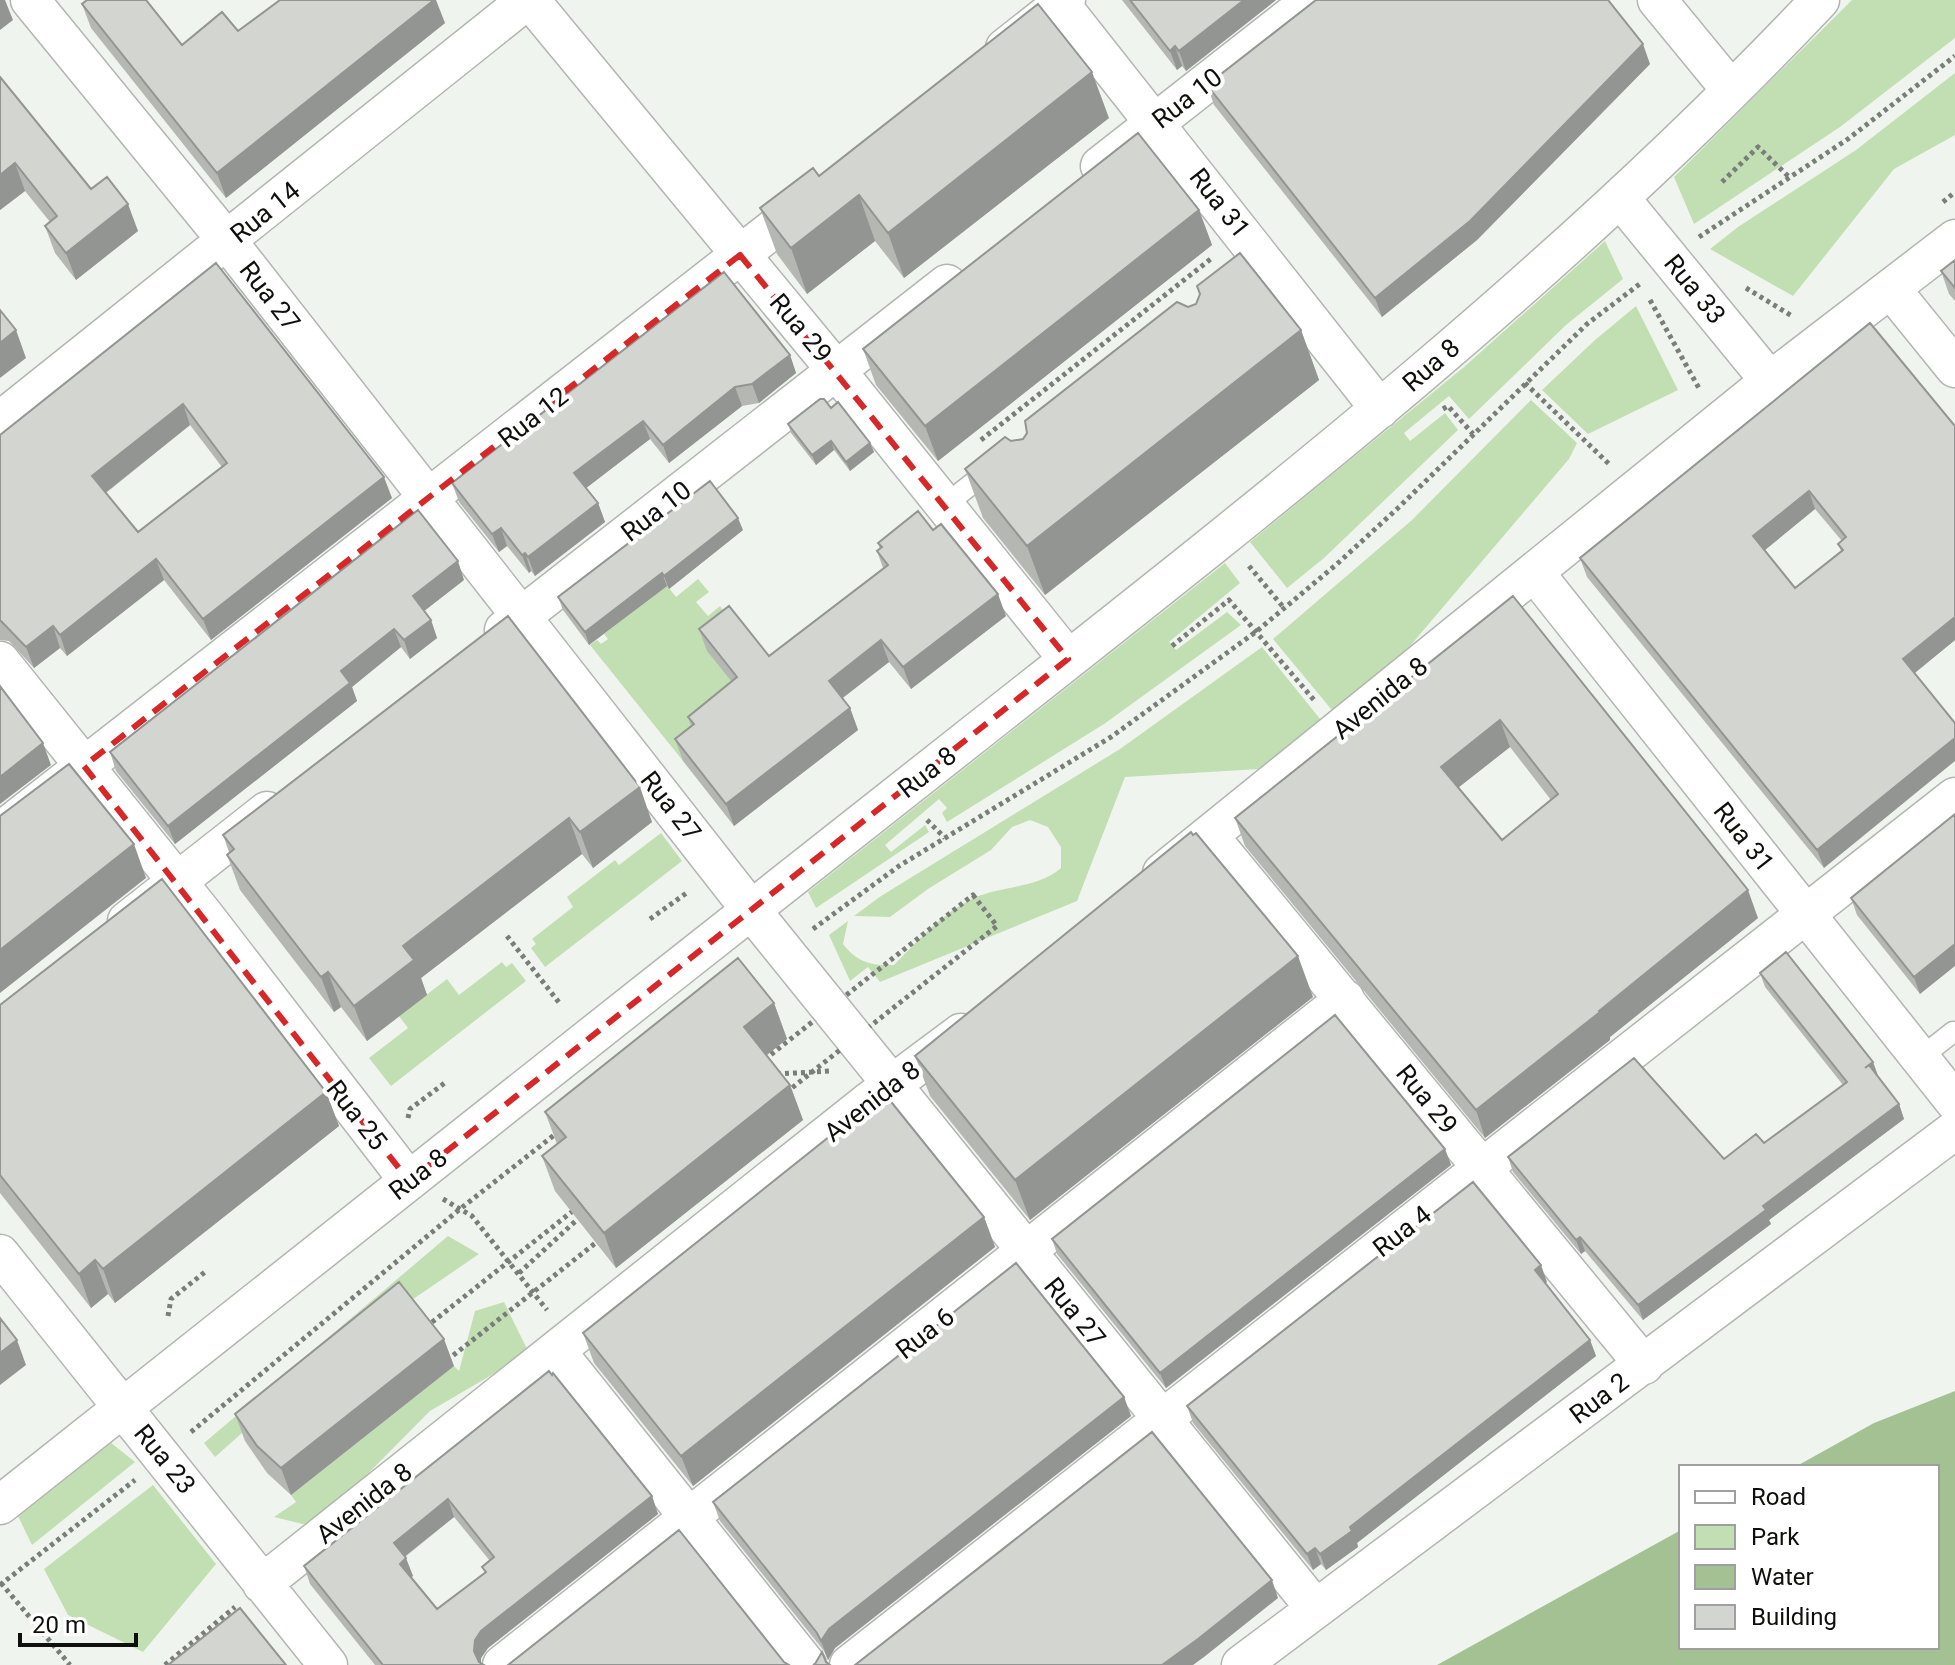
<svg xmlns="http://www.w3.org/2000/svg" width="1955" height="1665" viewBox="0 0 1955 1665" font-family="Roboto,sans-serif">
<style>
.green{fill:#c2dfb3}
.water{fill:#a3c193}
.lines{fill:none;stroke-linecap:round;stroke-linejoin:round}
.lane-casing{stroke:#b2b6b1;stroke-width:23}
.street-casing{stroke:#b2b6b1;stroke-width:41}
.path{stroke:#7a7d79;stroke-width:5;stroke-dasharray:4 4;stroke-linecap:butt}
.lane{stroke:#fff;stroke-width:20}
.street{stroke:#fff;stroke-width:38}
.wall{fill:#b5b7b3;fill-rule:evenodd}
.shaded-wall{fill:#939592}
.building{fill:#d2d5d0;stroke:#939592;stroke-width:2;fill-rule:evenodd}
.marked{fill:none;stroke:#d62828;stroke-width:6;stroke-dasharray:16 10;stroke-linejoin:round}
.labels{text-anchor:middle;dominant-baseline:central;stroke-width:8;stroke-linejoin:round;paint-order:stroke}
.street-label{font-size:26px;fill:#0f100e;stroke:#fff}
</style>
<rect width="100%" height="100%" fill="#f0f4ee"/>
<path class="green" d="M1852,0H1955V38L1840,127L1694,224L1674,177Z
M1955,73V135L1894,169L1793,296L1710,249L1738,227L1856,150Z
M1605,241L1623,279L1566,325L1469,419L1449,396L1404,433L1410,441L1445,413L1458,430L1324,558L1287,588L1250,542L1464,367Z
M1636,306L1678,390L1588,434L1542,390L1595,340Z
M1531,400L1577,443L1569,459L1393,666L1336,715L1273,639L1412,520Z
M1225,563L1240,583L1169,642L1176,650L1227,612L1241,625L1104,724L947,822L942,813L947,808L939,799L885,845L891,852L925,825L929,832L816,908L808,892Z
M653,568L676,597L698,579L709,592L696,602L708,616L720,606L731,621L736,687L702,746L683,761L590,645L597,640L601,644L608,639L604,634L631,613Z
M1262,647L1325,725L1275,768L1125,777L1077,901L880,982L868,967L850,981L829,935L848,921L843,944C857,962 871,966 894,965C919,940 942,913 974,898C1003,885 1036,889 1061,868V847L1048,827L1030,820L1012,827L991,850L928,889L890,917L854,916L881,896L1120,749Z
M661,833L682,861L545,967L531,948L536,944L532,939L573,907L567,897L615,860L619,865Z
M502,962L506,967L512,963L526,981L391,1086L369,1058L408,1028L399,1016L447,979L459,995Z
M448,1236L479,1254L406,1304L242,1433L215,1457L204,1443Z
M504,1302L529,1353L430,1411L315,1527L274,1517L296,1502L291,1495L454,1366L459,1371L475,1311Z
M110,1442L135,1462L32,1545L18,1516Z
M153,1485L216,1564L143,1652L68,1615L44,1569Z"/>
<path class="water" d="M1955,1391V1665H1437L1681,1530V1647H1937V1467H1795L1874,1423Z"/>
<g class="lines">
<g class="lane-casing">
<path id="lane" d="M945,505L992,468
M1920,1058L1953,1032"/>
</g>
<g class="street-casing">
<path id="street" d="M30,0L228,242L751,910L1315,1608
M530,0L836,370L1068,659
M1057,0L1380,409
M1657,0L1731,90
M1005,48L1066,0
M1100,166L1312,0
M1620,198L1770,381
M1891,289L1955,368
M0,421L527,0
M1534,572L1955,1102
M504,630L947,284
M0,661L204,915L409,1181
M0,832L809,201
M1209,836L1644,1365
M1162,873L1770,381L1955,239
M127,921L267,811
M0,1254L328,1665
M557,1352L807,1665
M0,1505C324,1245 652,989 978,731C1270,501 1564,271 1820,0
M262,1584L867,1103L961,1033
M502,1665L1345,999
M849,1665L1955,797
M1241,1665L1955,1130"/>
</g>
<path class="path" d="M1722,182L1758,147L1789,177
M1943,202L1955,192
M1699,237L1848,139L1955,56
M1746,288L1792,316
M1650,300L1700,390
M1525,383L1609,464
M1443,409L1448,406L1473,434
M981,440L1212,258
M1249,566L1284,608
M1172,646L1229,600L1314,700
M927,820L945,838
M973,895L997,926L346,1440L322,1409Z
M650,919L688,892
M813,929L899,866L1111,737L1257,631L1337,564L1398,508L1587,324L1641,283
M507,936L561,1005
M777,1074L831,1071
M408,1118L410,1109L446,1082
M443,1199L472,1216L547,1310
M519,1273L580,1217
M168,1316L171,1299L205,1272
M191,1432L460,1209L558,1132
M1,1583L70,1665
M0,1585L135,1480
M165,1665L235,1607"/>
<use href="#lane" class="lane"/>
<use href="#street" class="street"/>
</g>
<path class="wall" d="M1122,0H1276L1186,71L1182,66L1177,70Z
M82,4L182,45L238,31L445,23L226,198L91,28Z
M1650,64L1477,240L1382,317L1214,105L1207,85Z
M0,77L91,189L138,231L76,280L55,253L45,226L50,222L25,191L0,210Z
M1109,118L904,278L875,241L807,294L777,254L760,208L819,176Z
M1199,210L1212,245L938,461L876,385L863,349Z
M1955,260V301L1949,294L1941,271Z
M216,263L392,498L211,640L164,580L67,656L60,648L34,668L9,641L0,640V435ZM190,425L222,467L138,532L106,493Z
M1188,307L1301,330L1319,380L1045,595L983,518L965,469L1011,441L1023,439Z
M790,355L796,373L759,403L742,406L669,463L650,439L586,488L598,503L605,522L535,576L531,571L529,573L507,546L499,552L459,502L452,483Z
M831,408L870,443L874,452L850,471L834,450L816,465L791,433L788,424Z
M1955,426V640L1914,673L1824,868L1587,577L1580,558ZM1815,509L1842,541L1838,544L1841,551L1795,588L1765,550Z
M743,530L669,589L667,586L589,645L563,610L558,597Z
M878,543L1006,616L911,689L889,662L843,698L850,708L858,730L734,826L683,761L675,739L691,726L688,717L732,682L707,651L699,629L769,656L883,568L877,551L880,549Z
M464,580L424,611L431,620L437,638L410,659L401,647L352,687L357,701L175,844L116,771L110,752Z
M1513,596L1758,918L1610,1037V1040L1485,1138L1245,846L1235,818ZM1510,747L1551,800L1502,840L1458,788Z
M508,616L652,822L593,868L582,854L421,978L427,995L367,1041L341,1007L334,1012L240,890L227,855L229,852L223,835Z
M1955,814L1920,994L1857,915L1851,898Z
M1760,973L1873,1062L1878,1076L1899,1104L1904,1119L1769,1220L1771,1224L1643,1320L1585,1251L1581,1254L1513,1172L1508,1157L1724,1159L1764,1143L1843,1085L1765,987Z
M1313,997L1030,1220L930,1096L915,1056Z
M774,1003L787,1039L766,1055L790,1085L803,1120L616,1268L555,1191L542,1156L557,1144L545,1112Z
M0,1005L326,1092L339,1126L115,1303L108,1294L91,1308L0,1193Z
M1445,1149L1451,1165L1166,1388L1057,1254L1052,1239Z
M984,1217L995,1247L693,1486L594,1363L583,1333Z
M1547,1282L1545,1283L1590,1340L1596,1356L1357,1543L1358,1547L1326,1570L1321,1564L1313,1570L1193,1423L1187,1406Z
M454,1366L291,1495L267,1473L245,1441L235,1414Z
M549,1371L652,1496L658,1514L488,1648L481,1658V1663L484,1665H375L310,1584L304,1566ZM454,1517L490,1561L482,1567L485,1573L437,1609L411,1577L413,1576L405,1557Z
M1124,1397L1131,1416L835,1648L828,1660L824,1651L720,1521L713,1502Z"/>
<path class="shaded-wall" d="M0,0H5L13,20L0,30Z
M434,0H436L445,23L226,198L217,173Z
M1244,0H1276L1186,71L1179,51Z
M1643,44L1650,64L1477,240L1382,317L1375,298Z
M1175,46L1182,66L1177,70L1170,51Z
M1092,72L1109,118L904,278L888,233Z
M15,163L25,191L0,210V175Z
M859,195L875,241L807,294L791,248Z
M128,204L138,231L76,280L66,253Z
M1199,210L1212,245L938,461L925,426Z
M16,330L26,358L0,378V343Z
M1301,330L1319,380L1045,595L1027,546Z
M790,355L796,373L759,403L752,384Z
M735,387L742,406L669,463L663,445Z
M183,404L190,425L100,497L92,476Z
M643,421L650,439L581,492L574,473Z
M831,441L834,450L816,465L812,455Z
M870,443L874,452L850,471L846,462Z
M384,477L392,498L211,640L203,619Z
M1809,491L1815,509L1760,554L1753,536Z
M598,503L605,522L535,576L528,557Z
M738,518L743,530L669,589L664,576Z
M501,528L507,546L499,552L492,534Z
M525,553L531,571L529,573L522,555Z
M156,559L164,580L67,656L60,635Z
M458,561L464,580L419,615L413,596Z
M662,573L667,586L589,645L585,632Z
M998,594L1006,616L911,689L903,667Z
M1955,617V640L1910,677L1903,659Z
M431,620L437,638L410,659L404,640Z
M53,626L60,648L34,668L26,647Z
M394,629L401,647L352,687L357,701L175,844L168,826L341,671Z
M881,640L889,662L837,702L829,681Z
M850,708L858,730L734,826L726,804Z
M1500,720L1510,747L1450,794L1441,767Z
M1955,738V761L1824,868L1817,850Z
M43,743L51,765L0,804V777Z
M640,787L652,822L593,868L580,832Z
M569,818L582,854L421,978L427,995L367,1041L354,1006L403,946Z
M134,844L146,878L0,993V950Z
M1748,890L1758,918L1610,1037V1040L1485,1138L1476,1110Z
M1955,944V966L1920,994L1914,977Z
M1298,956L1313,997L1030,1220L1015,1180Z
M328,972L341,1007L334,1012L321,977Z
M774,1003L787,1039L757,1063L744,1027Z
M1873,1062L1878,1076L1870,1083L1865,1068Z
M790,1085L803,1120L616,1268L604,1233Z
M326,1092L339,1126L115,1303L103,1269Z
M1899,1104L1904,1119L1769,1220L1771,1224L1643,1320L1638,1305L1763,1206Z
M1445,1149L1451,1165L1166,1388L1160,1373Z
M984,1217L995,1247L693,1486L681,1456Z
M1580,1237L1585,1251L1581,1254L1576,1240Z
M95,1260L108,1294L91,1308L79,1274Z
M1541,1265L1547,1282L1541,1287L1535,1270Z
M444,1339L454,1366L291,1495L281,1468Z
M17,1340L26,1365L0,1385V1353Z
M1590,1340L1596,1356L1357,1543L1358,1547L1326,1570L1320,1554L1350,1527Z
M1124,1397L1131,1416L835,1648L828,1660L821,1641L829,1629Z
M652,1496L658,1514L488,1648L481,1658V1665L474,1651L475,1640L481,1631Z
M448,1499L454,1517L400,1560L394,1543Z
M1315,1548L1321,1564L1313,1570L1307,1554Z
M406,1558L413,1576L406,1581L400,1564Z
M1272,1580L1278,1598L1204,1657L1193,1665H1162Z"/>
<path class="building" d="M87,0H146L182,45L222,12L238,31L280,0H434L217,173L82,4Z
M1130,0H1244L1179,51L1175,46L1170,51Z
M1316,0H1608L1643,44L1470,221L1375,298L1207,85Z
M1038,4L1092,72L888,233L859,195L791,248L760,208L813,168L819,176Z
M0,77L91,189L107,177L128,204L66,253L45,226L57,216L15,163L0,175Z
M1138,133L1199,210L925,426L863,349Z
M1240,253L1301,330L1027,546L965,469L1005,437L1011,441L1023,439L1027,433L1025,421L1177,302L1188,307L1196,304L1200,294L1197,286Z
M1955,260V288L1941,271Z
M216,263L384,477L203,619L156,559L60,635L53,626L26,647L0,620V435ZM183,404L227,463L138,532L92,476Z
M724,272L790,355L752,384L735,387L663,445L643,421L574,473L598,503L528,557L525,553L522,555L501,528L492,534L452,483Z
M0,310L16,330L0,343Z
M1870,323L1955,426V617L1903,659L1955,723V738L1817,850L1580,558ZM1809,491L1846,537L1838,544L1843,550L1795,588L1753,536Z
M820,399H824L831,408L838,402L870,443L846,462L831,441L812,455L788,424Z
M710,481L738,518L664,576L662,573L585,632L558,597Z
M418,510L458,561L413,596L431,620L404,640L394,629L341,671L350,683L168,826L110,752Z
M918,511L933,530L941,524L998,594L903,667L881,640L829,681L850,708L726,804L675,739L694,724L688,717L737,677L699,629L729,606L769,656L888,565L877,551L882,547L878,543Z
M1513,596L1748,890L1599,1011L1600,1012L1476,1110L1235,818ZM1500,720L1558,794L1502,840L1441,767Z
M508,616L640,787L580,832L569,818L403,946L414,960L354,1006L328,972L321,977L227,855L234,849L223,835Z
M0,686L43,743L0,777Z
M69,764L134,844L0,950V816Z
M1955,814V944L1914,977L1851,898Z
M1191,832L1193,835L1196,833L1298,956L1015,1180L915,1056Z
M162,879L326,1092L103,1269L95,1260L79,1274L0,1175V1005Z
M1786,952L1873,1062L1865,1068L1869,1065L1899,1104L1763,1206L1766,1210L1638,1305L1580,1237L1576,1240L1508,1157L1634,1058L1724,1159L1756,1134L1764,1143L1847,1082L1760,973Z
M738,958L774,1003L744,1027L790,1085L604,1233L542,1156L566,1137L545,1112Z
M1335,1015L1445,1149L1160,1373L1052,1239Z
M884,1093L984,1217L681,1456L583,1333Z
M1473,1182L1541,1265L1535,1270L1590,1340L1350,1527L1352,1531L1320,1554L1315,1548L1307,1554L1187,1406Z
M1016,1263L1124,1397L829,1629L821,1641L817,1633L713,1502Z
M399,1282L444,1339L281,1468L257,1446L235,1414Z
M0,1318L17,1340L0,1353Z
M549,1371L552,1375L553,1373L652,1496L481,1631L475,1640L474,1651L479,1662L484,1665H383L304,1566ZM448,1499L494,1557L482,1567L486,1572L437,1609L400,1564L406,1558L394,1543Z
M1152,1432L1272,1580L1198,1639L1162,1665H855Z
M679,1530L784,1662L789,1665H508Z
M240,1608L286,1665H168Z
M822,1652L826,1662L830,1665H813L815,1664Z"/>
<path class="marked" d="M740,255L1068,659L409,1181L84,766Z"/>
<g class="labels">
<g class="street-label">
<text transform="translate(1187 98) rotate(-38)">Rua 10</text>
<text transform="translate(1220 203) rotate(52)">Rua 31</text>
<text transform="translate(265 212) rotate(-39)">Rua 14</text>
<text transform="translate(1695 289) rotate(51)">Rua 33</text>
<text transform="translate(270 296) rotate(52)">Rua 27</text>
<text transform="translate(801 328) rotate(50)">Rua 29</text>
<text transform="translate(1431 365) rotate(-41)">Rua 8</text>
<text transform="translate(533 417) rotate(-38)">Rua 12</text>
<text transform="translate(656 511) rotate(-38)">Rua 10</text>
<text transform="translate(1380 698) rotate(-39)">Avenida 8</text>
<text transform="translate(927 772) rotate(-38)">Rua 8</text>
<text transform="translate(671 806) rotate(52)">Rua 27</text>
<text transform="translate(1744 837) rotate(52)">Rua 31</text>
<text transform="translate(1427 1099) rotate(51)">Rua 29</text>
<text transform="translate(872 1101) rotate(-38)">Avenida 8</text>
<text transform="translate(357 1115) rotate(52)">Rua 25</text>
<text transform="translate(418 1174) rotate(-38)">Rua 8</text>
<text transform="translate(1402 1231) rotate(-38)">Rua 4</text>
<text transform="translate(1075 1312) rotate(51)">Rua 27</text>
<text transform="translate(925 1333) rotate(-38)">Rua 6</text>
<text transform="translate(1599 1398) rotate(-37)">Rua 2</text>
<text transform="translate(165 1459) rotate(51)">Rua 23</text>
<text transform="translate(364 1503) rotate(-38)">Avenida 8</text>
</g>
</g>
<rect x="1679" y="1465" width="260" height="184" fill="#ffffff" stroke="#9f9f9f" stroke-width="2"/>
<rect x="1695" y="1491" width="40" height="12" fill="#ffffff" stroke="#9f9f9f" stroke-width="2"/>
<text x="1751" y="1505" font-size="24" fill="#0f100e">Road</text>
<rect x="1695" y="1525" width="40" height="24" fill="#c2dfb3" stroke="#9f9f9f" stroke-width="2"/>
<text x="1751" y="1545" font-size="24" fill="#0f100e">Park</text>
<rect x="1695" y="1565" width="40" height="24" fill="#a3c193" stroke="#9f9f9f" stroke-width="2"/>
<text x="1751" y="1585" font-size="24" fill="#0f100e">Water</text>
<rect x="1695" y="1605" width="40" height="24" fill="#d2d5d0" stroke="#9f9f9f" stroke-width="2"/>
<text x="1751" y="1625" font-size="24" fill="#0f100e">Building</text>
<path d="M20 1633v12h116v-12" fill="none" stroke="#0f100e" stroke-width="4"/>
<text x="32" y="1633" font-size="24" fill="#0f100e" stroke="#ffffff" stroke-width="6" paint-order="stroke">20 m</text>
</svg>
